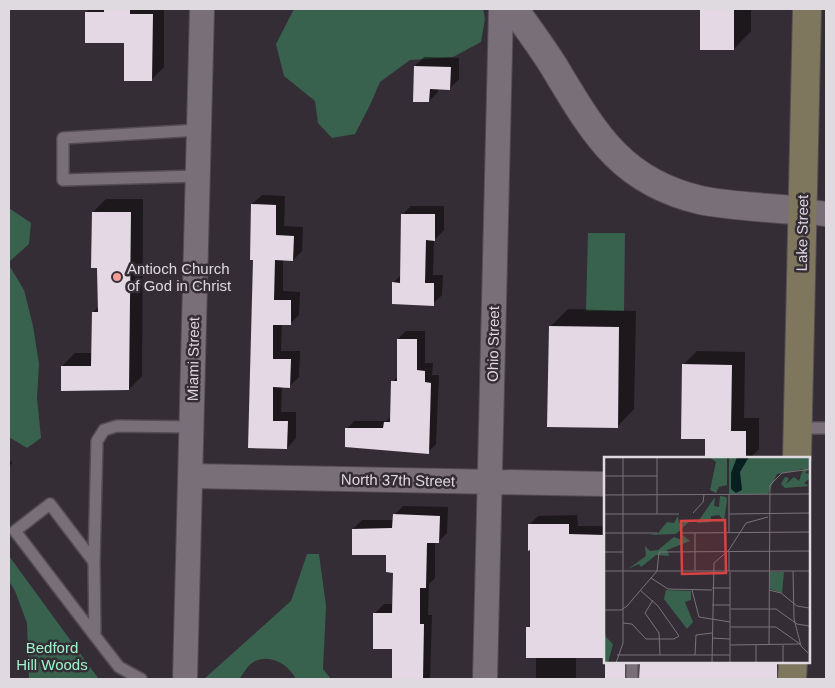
<svg xmlns="http://www.w3.org/2000/svg" width="835" height="688" viewBox="0 0 835 688" font-family="Helvetica,sans-serif">
<style>
.green{fill:#39624e}
.shadow{fill:#0007}
.building{fill:#e3d8e3}
.lines{fill:none;stroke-linecap:round;stroke-linejoin:round}
.service-casing{stroke:#534c53;stroke-width:14}
.minor-casing{stroke:#534c53;stroke-width:26}
.tertiary-casing{stroke:#534c53;stroke-width:30}
.secondary-casing{stroke:#534c53;stroke-width:30}
.service{stroke:#796f79;stroke-width:11}
.minor{stroke:#796f79;stroke-width:24}
.tertiary{stroke:#796f79;stroke-width:28}
.secondary{stroke:#7e775e;stroke-width:28}
.poi-dot{fill:#f59c96;stroke:#352d35;stroke-width:2}
.labels{text-anchor:middle;dominant-baseline:central;stroke-width:5;stroke-linejoin:round;paint-order:stroke}
.street-label{font-size:15px;fill:#dfdadf;stroke:#352d35}
.poi-label{font-size:15px;fill:#dfdadf;stroke:#352d35;text-anchor:start}
.park-label{font-size:15px;fill:#9df4c9;stroke:#352d35}
.inset-road{fill:none;stroke:#797279;stroke-width:1}
.view{fill:#d74343;fill-opacity:0.15;stroke:#d74343;stroke-width:2.5}
.inset-edge{fill:none;stroke:#dfdadf;stroke-width:2.5}
</style>
<rect width="100%" height="100%" fill="#352d35"/>
<path class="green" d="M294,9H483L485,19L481,42L453,57L410,60L380,82L370,105L355,134L332,138L318,123L315,101L284,76L276,44Z
M9,208L31,223L29,244L9,262Z
M588,233H625L624,311H586Z
M9,265L24,290L33,326L39,364L37,398L41,438L27,448L9,437Z
M307,554H319L326,606L323,669L331,679H296C288,664 269,652 252,663C247,666 243,675 239,679H204L291,601Z
M9,556L98,678L102,679H29L27,623L15,591L9,581Z"/>
<path class="shadow" d="M89,9H164V67L151,80L126,42L86,12Z
M701,9H751V31L734,49H701Z
M424,57L459,58V79L450,88H438V92L429,101L415,66Z
M262,195L285,196L284,226L303,227L302,251L293,260L283,259V291L300,292L299,315L290,324L282,323L281,351H300L299,377L290,386H282L281,412H296V438L287,448L249,447L254,258L252,204Z
M106,199H143L142,376L129,389L62,366L75,353H92L93,312L99,306L98,266L93,212Z
M411,206H444V230L434,240L433,275H443L442,295L433,304L393,283L401,275L402,215Z
M568,309L636,311L634,409L617,427L550,327Z
M406,331H425V363H433L432,375H439L436,444L428,452L347,429L354,421H387L391,416L393,382L398,376V339Z
M697,351L745,352L744,418H759V449L750,458H706L707,438L683,365Z
M9,459L12,463L9,467Z
M403,506L448,507L447,533L438,542H435V578L429,584L428,615H432L430,679H393V648L375,613L384,604H394V571L388,554L353,529L362,520H394V515Z
M577,515L578,526H605V657H576V679H536V657L527,628L531,625V549L529,525L538,516Z
M608,662H628L629,679H606V664Z
M643,662H773V679H641V664Z"/>
<path class="building" d="M104,9H130V14H153L152,81H124V43H85V12H104Z
M700,9H734V50H700Z
M414,66L451,67L450,90L430,89L429,102H413Z
M251,204L276,205V235L294,236L293,261L275,260L274,300H291V325H273V359H291L290,388L273,387V421H288L287,449L248,448L253,260H250Z
M92,212H131L129,390L61,391V366H91L92,312H98L97,268H91Z
M401,214H435V241L426,240L425,283H434V306L392,304V282L400,283Z
M549,326L619,327L618,428L547,427Z
M397,339H417V370L425,371V382L431,383L429,454L345,447V428H383L384,422H390L391,381H397Z
M682,364L732,365L731,431H746V458H705V439H681Z
M393,514L440,516L439,543H427L426,588H420V624H424L423,679H392V649H373V613H392L393,573L386,572V555H352V529L392,528Z
M528,524H569V534L605,535V658H526V627H530V550L528,551Z
M605,662H625V679H605Z
M640,662H752V663L777,664V679H639Z"/>
<g class="lines">
<g class="service-casing">
<path id="service" d="M198,176L63,180V138L199,130
M798,428H826
M94,562L50,504L15,531L95,636
M141,679L119,667L95,636L94,562L97,441L104,430L117,426L192,427
M632,679V662"/>
</g>
<g class="minor-casing">
<path id="minor" d="M803,211L826,214
M191,476L605,484
M185,679L202,9
M485,679L501,9"/>
</g>
<g class="tertiary-casing">
<path id="tertiary" d="M514,9C527,27 541,46 553,65C593,131 619,181 700,200C733,207 769,207 803,211"/>
</g>
<g class="secondary-casing">
<path id="secondary" d="M797,458L807,9
M792,679L793,662"/>
</g>
<use href="#service" class="service"/>
<use href="#minor" class="minor"/>
<use href="#tertiary" class="tertiary"/>
<use href="#secondary" class="secondary"/>
</g>
<circle class="poi-dot" cx="117" cy="277" r="5"/>
<g class="labels">
<g class="street-label">
<text transform="translate(802 233) rotate(-89)">Lake Street</text>
<text transform="translate(493 344) rotate(-89)">Ohio Street</text>
<text transform="translate(193 359) rotate(-89)">Miami Street</text>
<text transform="translate(398 480) rotate(1)">North 37th Street</text>
</g>
<g class="poi-label">
<text x="127" y="268">Antioch Church<tspan x="127" dy="17">of God in Christ</tspan></text>
</g>
<g class="park-label">
<text x="52" y="647">Bedford<tspan x="52" dy="17">Hill Woods</tspan></text>
</g>
</g>
<g transform="translate(604 457)">
<rect width="206" height="206" fill="#352d35"/>
<path d="M105,0H123V28L115,30L112,36L106,33L112,5ZM125,0H206V11L201,16L205,17V22L200,26L205,29L181,31L177,27L181,20L185,21L182,27L190,20L195,24L199,12L173,17L164,37H125ZM116,39L122,40L123,43L120,64L115,58L107,59V65L93,66L111,40L110,49L115,50ZM74,59L75,66L87,63L72,77L46,78L54,76L63,65L70,66ZM76,76L86,84L63,93L65,99L52,98L37,110L35,107L24,112L42,99L41,89L46,94L54,93L70,80L78,83ZM166,115H180L178,136L166,132ZM62,133L87,134V143L81,145L89,165L83,172L60,142ZM0,169L2,180L9,187L4,206H0Z" fill="#39624e"/>
<path d="M133,0H145L136,15L138,33L132,36L127,32V16Z" fill="#081f20"/>
<path class="inset-road" d="M0,19H53M0,38L207,37M89,56L99,45L100,38M0,57H75M53,57V0M125,57L206,56M0,76H53M78,76L206,75M125,76V38M0,95H19M0,114H207M91,114V76M125,114V95M189,114L190,162L197,189L204,196M47,121L64,132L108,133M108,131H126M88,133L95,160L126,165M165,133L177,136L193,149L205,151M49,143L41,156L55,176L56,198M108,148H126M127,152H172L193,167L205,169M0,153H17L23,149L53,114L55,95L207,94M19,166L28,167L42,182H70L75,179L54,149L36,133M126,170H172L196,187M108,181L126,182M126,188L196,187M152,188V206M165,188L166,28L178,16L207,12M179,188V206M13,198H126M91,198L92,178L108,176M12,206L19,186V0M108,206L110,106L125,93L142,66L164,60M126,206V115M205,206L206,12"/>
<path class="view" d="M121,63L122,116L78,117L77,64Z"/>
<rect width="206" height="206" class="inset-edge"/>
</g>
<rect width="835" height="688" fill="none" stroke="#dfdadf" stroke-width="20"/>
</svg>
